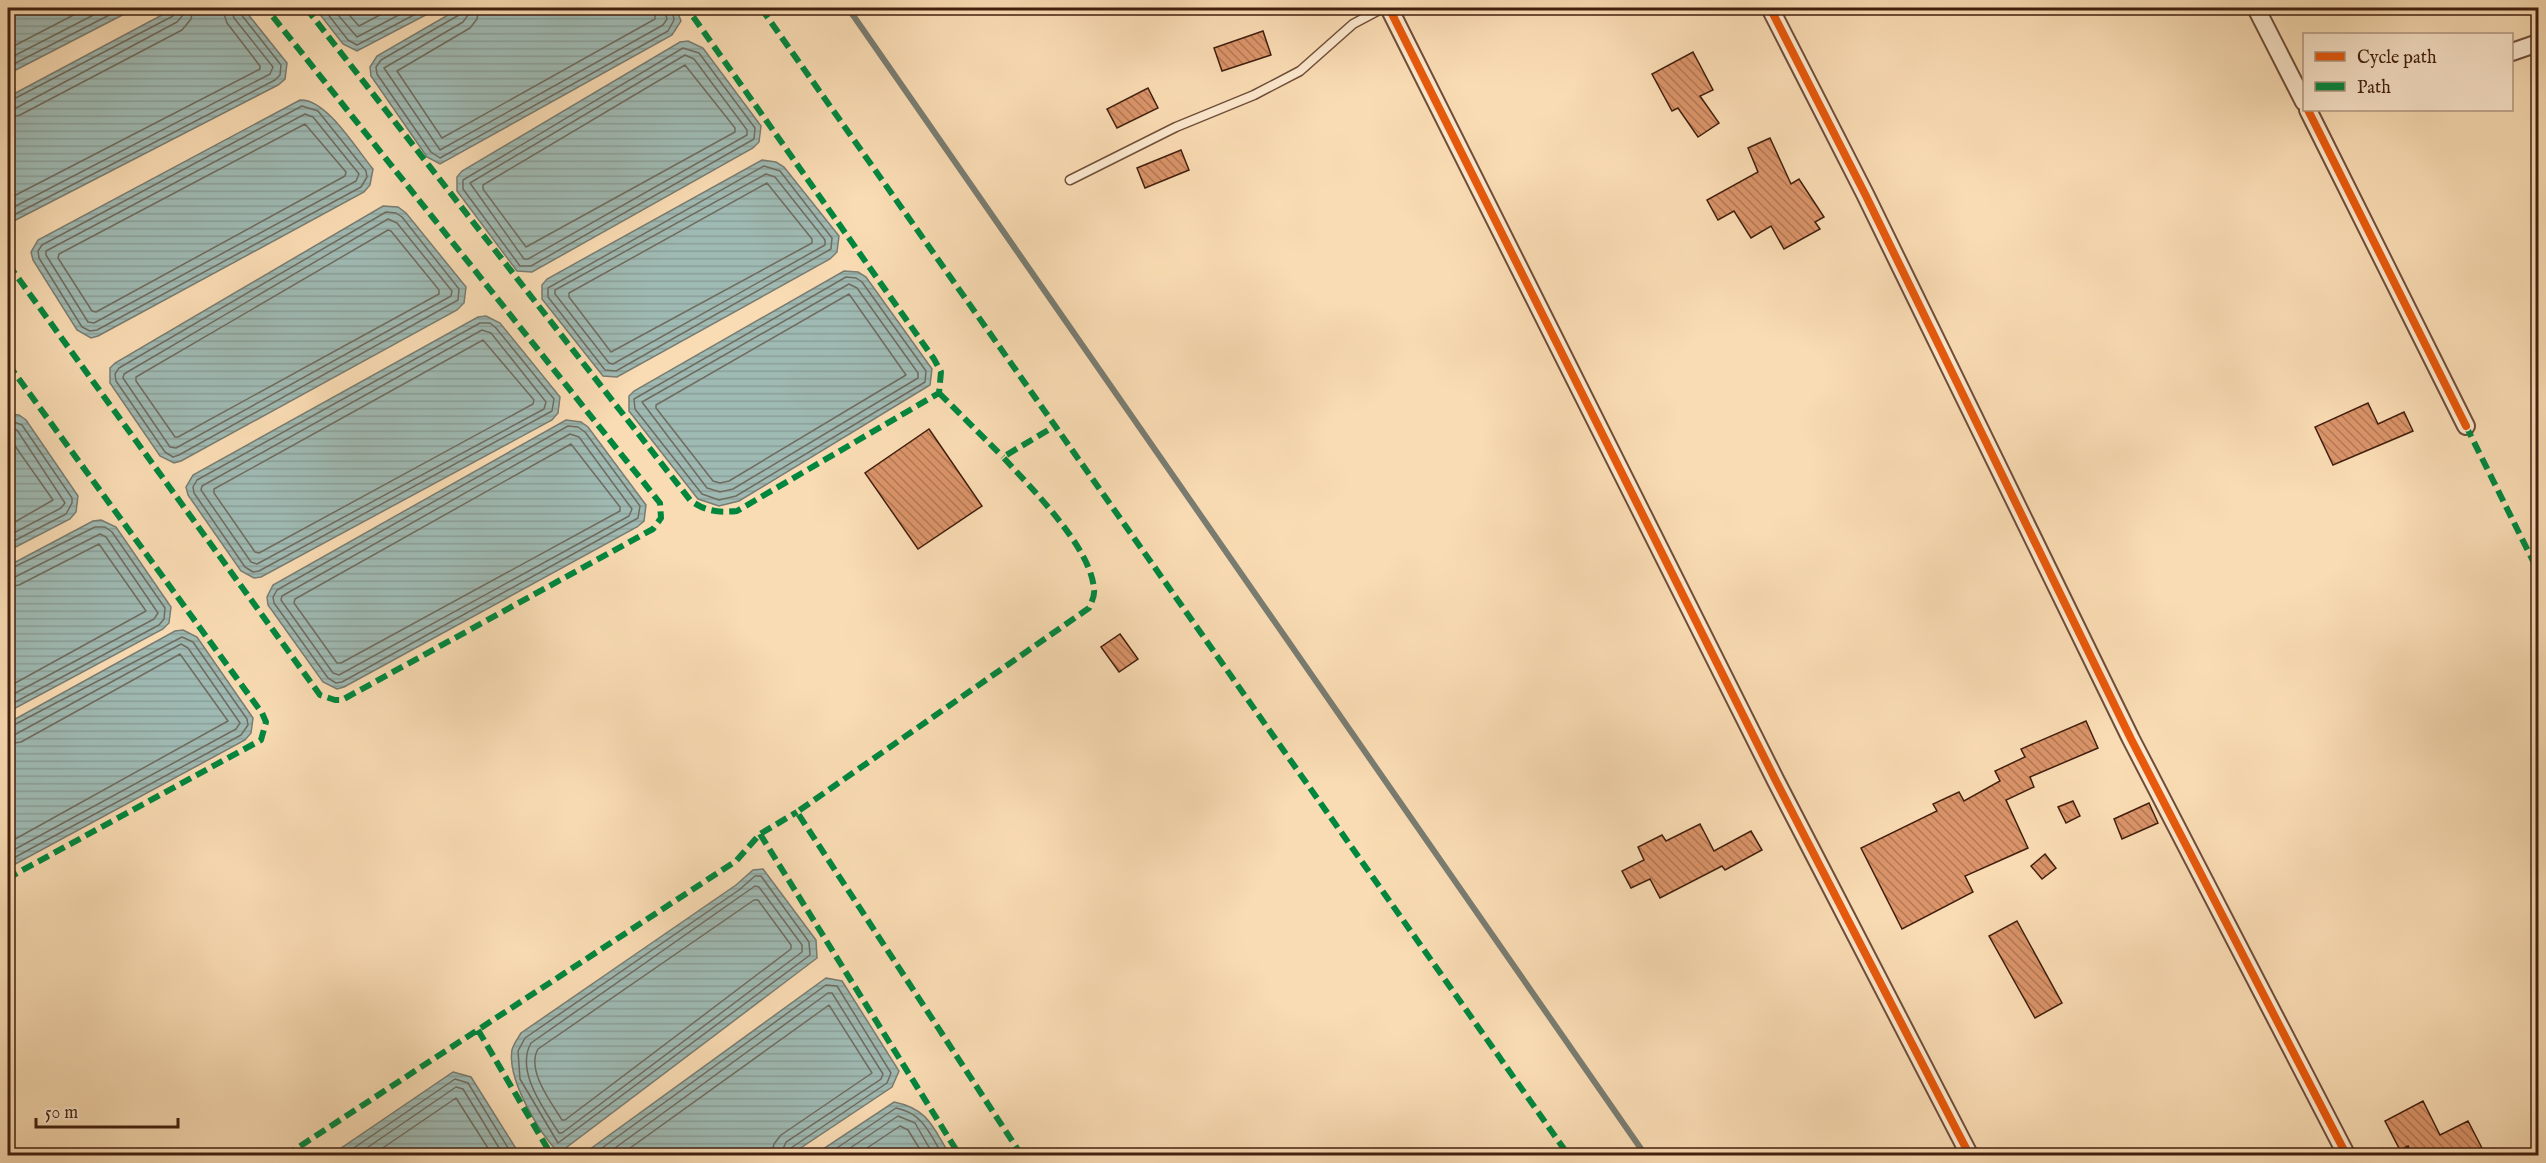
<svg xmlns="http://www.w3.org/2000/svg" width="2546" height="1163" viewBox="0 0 2546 1163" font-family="'IM FELL English',serif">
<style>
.water{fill:url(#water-rules);stroke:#797c71;stroke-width:1.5}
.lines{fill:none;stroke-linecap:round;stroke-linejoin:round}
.shore{stroke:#706c60;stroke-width:1.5}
.stream{stroke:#797c71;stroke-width:6}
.building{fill:url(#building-back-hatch);stroke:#411f0e;stroke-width:1.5}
.service-casing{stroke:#6f4e38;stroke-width:11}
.minor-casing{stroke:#6f4e38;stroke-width:20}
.service{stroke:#fce8ce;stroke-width:8}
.minor{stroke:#fce8ce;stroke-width:16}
.quiet{stroke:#00873e;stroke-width:6;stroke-dasharray:12 6;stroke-linecap:butt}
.cycleway-casing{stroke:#fce8ce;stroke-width:11}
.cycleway{stroke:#e8590c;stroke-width:8}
</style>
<defs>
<pattern id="water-rules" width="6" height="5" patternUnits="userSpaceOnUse" patternTransform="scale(1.5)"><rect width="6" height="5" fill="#9fbab3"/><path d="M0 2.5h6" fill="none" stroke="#8a9f99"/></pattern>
<pattern id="building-back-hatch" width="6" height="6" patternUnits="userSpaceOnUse" patternTransform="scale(1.5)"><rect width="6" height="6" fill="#db9469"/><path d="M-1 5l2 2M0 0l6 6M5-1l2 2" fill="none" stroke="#b37855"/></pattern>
</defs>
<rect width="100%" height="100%" fill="#fadcb4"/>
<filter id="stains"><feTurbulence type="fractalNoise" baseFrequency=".00333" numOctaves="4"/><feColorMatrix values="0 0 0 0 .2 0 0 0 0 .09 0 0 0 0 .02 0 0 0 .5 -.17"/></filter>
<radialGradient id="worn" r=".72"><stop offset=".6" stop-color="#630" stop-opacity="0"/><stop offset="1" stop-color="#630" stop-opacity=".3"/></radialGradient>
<path class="water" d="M8,8H136L8,74Z
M175,8H243L287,63L285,79L278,85L8,224V97Z
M315,8H439L357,51L343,44Z
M460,8H676L681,21L672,35L440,164L427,157L371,76L370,67L377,56Z
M688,41L703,48L761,126L759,142L753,148L532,272L517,271L457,191V177L462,171L680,42Z
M300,100C326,98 357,150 373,169L370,185L364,192L98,336L91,338L77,330L33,260L31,252L38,240Z
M762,160L776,162L784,167L839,236L837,252L830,259L617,377L603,376L542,299V285L547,279Z
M383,206L398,207L406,213L466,287L464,303L457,310L181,461L174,463L160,456L110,383V368L115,363Z
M844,271L858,272L866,277L932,369L930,385L739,501L719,506L698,499L629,411V396L634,391Z
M486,316L500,323L560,397L558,413L552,420L261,577L254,578L241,571L188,495L186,487L193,475L478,317Z
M8,414L19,415L26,420L78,496L76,512L70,519L8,551Z
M566,420L581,422L588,427L646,505L644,521L637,527L344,687L337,689L323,682L268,605L267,597L273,585Z
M101,520L116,527L171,607L169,623L163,629L8,712V566L93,521Z
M183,630L197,637L253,718L251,733L245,740L8,868V723L175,631Z
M763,869L816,940L817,958L559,1153C539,1133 507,1079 512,1050C513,1045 518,1038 521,1033L736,885L753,870Z
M826,978L842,981L899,1071L892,1087L790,1155H582Z
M453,1072L471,1077L520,1155H331Z
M894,1102C929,1109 933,1128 950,1155H814Z"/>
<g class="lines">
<path class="shore" d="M323,8L348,40L357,45L427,8
M332,8L357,37L412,8
M343,8L359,26L393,8
M462,8L459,15L381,60L376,67L377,74L431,152L440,158L668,31L674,20L672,8
M470,8L468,15L463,22L384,68L440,150L663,25L667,19L664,8
M479,8L477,19L470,28L397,71L442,138L655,19V8
M683,48L699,53L755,128L754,139L531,266H520L463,189V180Z
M8,49L87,8
M685,55L694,59L747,130V135L528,259H524L470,183Z
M8,59L107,8
M685,65L735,128V132L526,247L483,189V185Z
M8,67L123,8
M8,102L173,16L177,8
M302,106L318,111L366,171L367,177L361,187L97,330L90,331L82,327L39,258L38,251L42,245Z
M8,109L16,108L177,22L183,15L184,8
M305,114L313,117L359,174L356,181L94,323L88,322L46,255V251Z
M8,118L20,115L182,30L191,19L193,8
M305,124L346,172L345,176L96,312L92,311L58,258L59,254Z
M764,166L780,171L832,238L831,249L616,371L605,370L548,297V288Z
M766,174L775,177L825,240V245L613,364L609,363L555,294V290Z
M767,183L812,239V243L611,352L569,297V293Z
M8,199L260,69V66L227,23L222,8
M8,210L270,74L273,67L234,18L231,8
M386,212L396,213L402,217L459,289L458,300L179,455L173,457L165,452L116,381L115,374L119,368Z
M8,218L275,80L280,75L281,65L240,13L239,8
M388,219L397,223L452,291L451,296L176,448L170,447L123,378L124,374Z
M388,230L391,231L439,290V294L178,437H175L136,381V377Z
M846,277L856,278L862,282L926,371L925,382L736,496L719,500L702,494L635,409L634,399Z
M849,284L857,288L918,373V378L733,489L720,492L707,488L642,402Z
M849,294L906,375L729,481L720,483L713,481L656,408V405Z
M480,323H490L496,328L554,399L552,411L259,571L253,572L245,567L194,493L193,487L197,480Z
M482,330L491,333L546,402L544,409L257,564L251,562L201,490L202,486Z
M483,340L534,400L533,404L259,553L255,552L214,493V489Z
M8,420L22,425L72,498V503L66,514L8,544
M568,426L578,427L585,432L640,506L638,518L342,682L336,683L328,678L274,603L273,597L277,590Z
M8,427L17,430L65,503L61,508L8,536
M570,434L579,437L632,509L629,516L339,675L333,673L281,600L282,596Z
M8,436L53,500L8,526
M571,444L620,507V511L341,663H337L294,603L295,599Z
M8,570L95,527H105L112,532L165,608L164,619L159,625L8,706
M8,578L15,577L100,534L106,537L158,613L154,619L8,697
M8,587L19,585L99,544L146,611L8,687
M8,728L182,637L193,642L247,719L248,725L241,735L8,861
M8,735L16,734L181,644L188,648L240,723L236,729L8,853
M8,744L21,742L180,654L228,721L8,843
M755,876H761L809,942L810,955L558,1143L520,1079L518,1051L525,1038L739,890Z
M755,886L759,887L802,945V952L562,1133H559C544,1109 515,1071 531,1043Z
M754,900H758L791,945V949L565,1120H562C551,1102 526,1070 538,1049Z
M342,1156L455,1079L468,1083L513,1156
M355,1156L456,1087L463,1089L504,1156
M371,1156L456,1098L493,1156
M591,1156L826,985L837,986L891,1073L887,1083L791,1148L788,1156
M604,1156L828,993H832L883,1074L881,1079L786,1142L780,1156
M619,1156L829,1005L872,1073L781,1135L774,1144L771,1156
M825,1156L896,1108C923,1113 930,1134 943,1156
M838,1156L898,1116L915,1123L934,1156
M855,1156L900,1126L908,1130L924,1156"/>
<path class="stream" d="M848,8L1646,1156"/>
</g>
<path class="building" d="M1263,31L1271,55L1222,71L1214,48Z
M1693,52L1713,90L1700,96L1719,123L1698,137L1678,108L1672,111L1652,74Z
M1148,88L1158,108L1117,128L1107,109Z
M1770,138L1791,184L1799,179L1824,217L1815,222L1820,229L1784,249L1771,226L1751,238L1734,211L1718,220L1707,200L1758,172L1748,148Z
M1181,150L1189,170L1145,188L1137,168Z
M2368,403L2378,424L2404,412L2413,431L2333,465L2315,427Z
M929,429L982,506L918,549L865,473Z
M1120,634L1138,659L1119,672L1101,647Z
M2086,721L2098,748L2030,777L2034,787L2006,800L2028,848L1965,876L1973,892L1902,929L1861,848L1937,811L1933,804L1959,792L1964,801L2000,781L1995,771L2025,757L2021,749Z
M2073,801L2080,816L2066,823L2058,807Z
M2149,803L2158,823L2122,839L2114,819Z
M1700,824L1714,851L1751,831L1762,850L1725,870L1722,866L1660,898L1650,879L1631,888L1622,871L1644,860L1638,847L1662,835L1666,841Z
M2045,854L2056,868L2042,879L2031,866Z
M2017,921L2062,1003L2035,1018L1989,936Z
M2423,1101L2440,1135L2468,1121L2483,1150L2471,1155H2413L2408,1146L2400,1150L2385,1121Z"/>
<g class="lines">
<g class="service-casing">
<path id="service" d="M1070,180L1176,127L1254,95L1300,71L1353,24L1383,8"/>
</g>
<g class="minor-casing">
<path id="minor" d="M1389,8L1776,781L1970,1156
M1770,8L1865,194L2131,739L2347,1156
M2256,8L2304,102
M2512,52L2538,43
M2308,110L2466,426"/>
</g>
<use href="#service" class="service"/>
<use href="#minor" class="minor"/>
<path class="quiet" d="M306,8L690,500C704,511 719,513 737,511L939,393L941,372L934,359L687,8
M761,8L1569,1156
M8,264L320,695L335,700H342L653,529L661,518L660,503L266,8
M8,364L262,713L266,722L261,740L8,878
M939,393L1003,457
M2466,426L2538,571
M760,834L960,1156
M478,1030L552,1156
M285,1156L736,861L760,834L797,812
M1022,1156L797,812L1089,608C1091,603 1095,596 1094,590C1092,548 1031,488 1003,457L1055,426"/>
<g class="cycleway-casing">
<path id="cycleway" d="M1389,8L1776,781L1970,1156
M1770,8L1865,194L2131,739L2347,1156
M2308,110L2466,426"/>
</g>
<use href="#cycleway" class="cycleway"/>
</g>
<rect width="2546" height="1163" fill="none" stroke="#fadcb4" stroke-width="30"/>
<rect x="9" y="9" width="2528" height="1145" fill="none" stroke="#411f0e" stroke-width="3"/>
<rect x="15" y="15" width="2516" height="1133" fill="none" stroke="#411f0e" stroke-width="1.5"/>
<rect x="2303" y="33" width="210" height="78" fill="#fce8ce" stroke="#b19881" stroke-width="1.5"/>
<rect x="2315" y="52" width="30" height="9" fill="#e8590c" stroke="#b19881" stroke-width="1.5"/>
<text x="2357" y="63" font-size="18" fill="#411f0e">Cycle path</text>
<rect x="2315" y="82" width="30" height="9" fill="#00873e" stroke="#b19881" stroke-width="1.5"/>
<text x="2357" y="93" font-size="18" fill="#411f0e">Path</text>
<path d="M36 1118v9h142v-9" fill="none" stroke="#411f0e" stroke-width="3"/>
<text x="45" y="1118" font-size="18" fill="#411f0e" stroke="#fce8ce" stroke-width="4.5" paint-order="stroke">50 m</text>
<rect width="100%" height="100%" filter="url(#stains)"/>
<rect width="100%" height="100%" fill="url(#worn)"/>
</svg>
